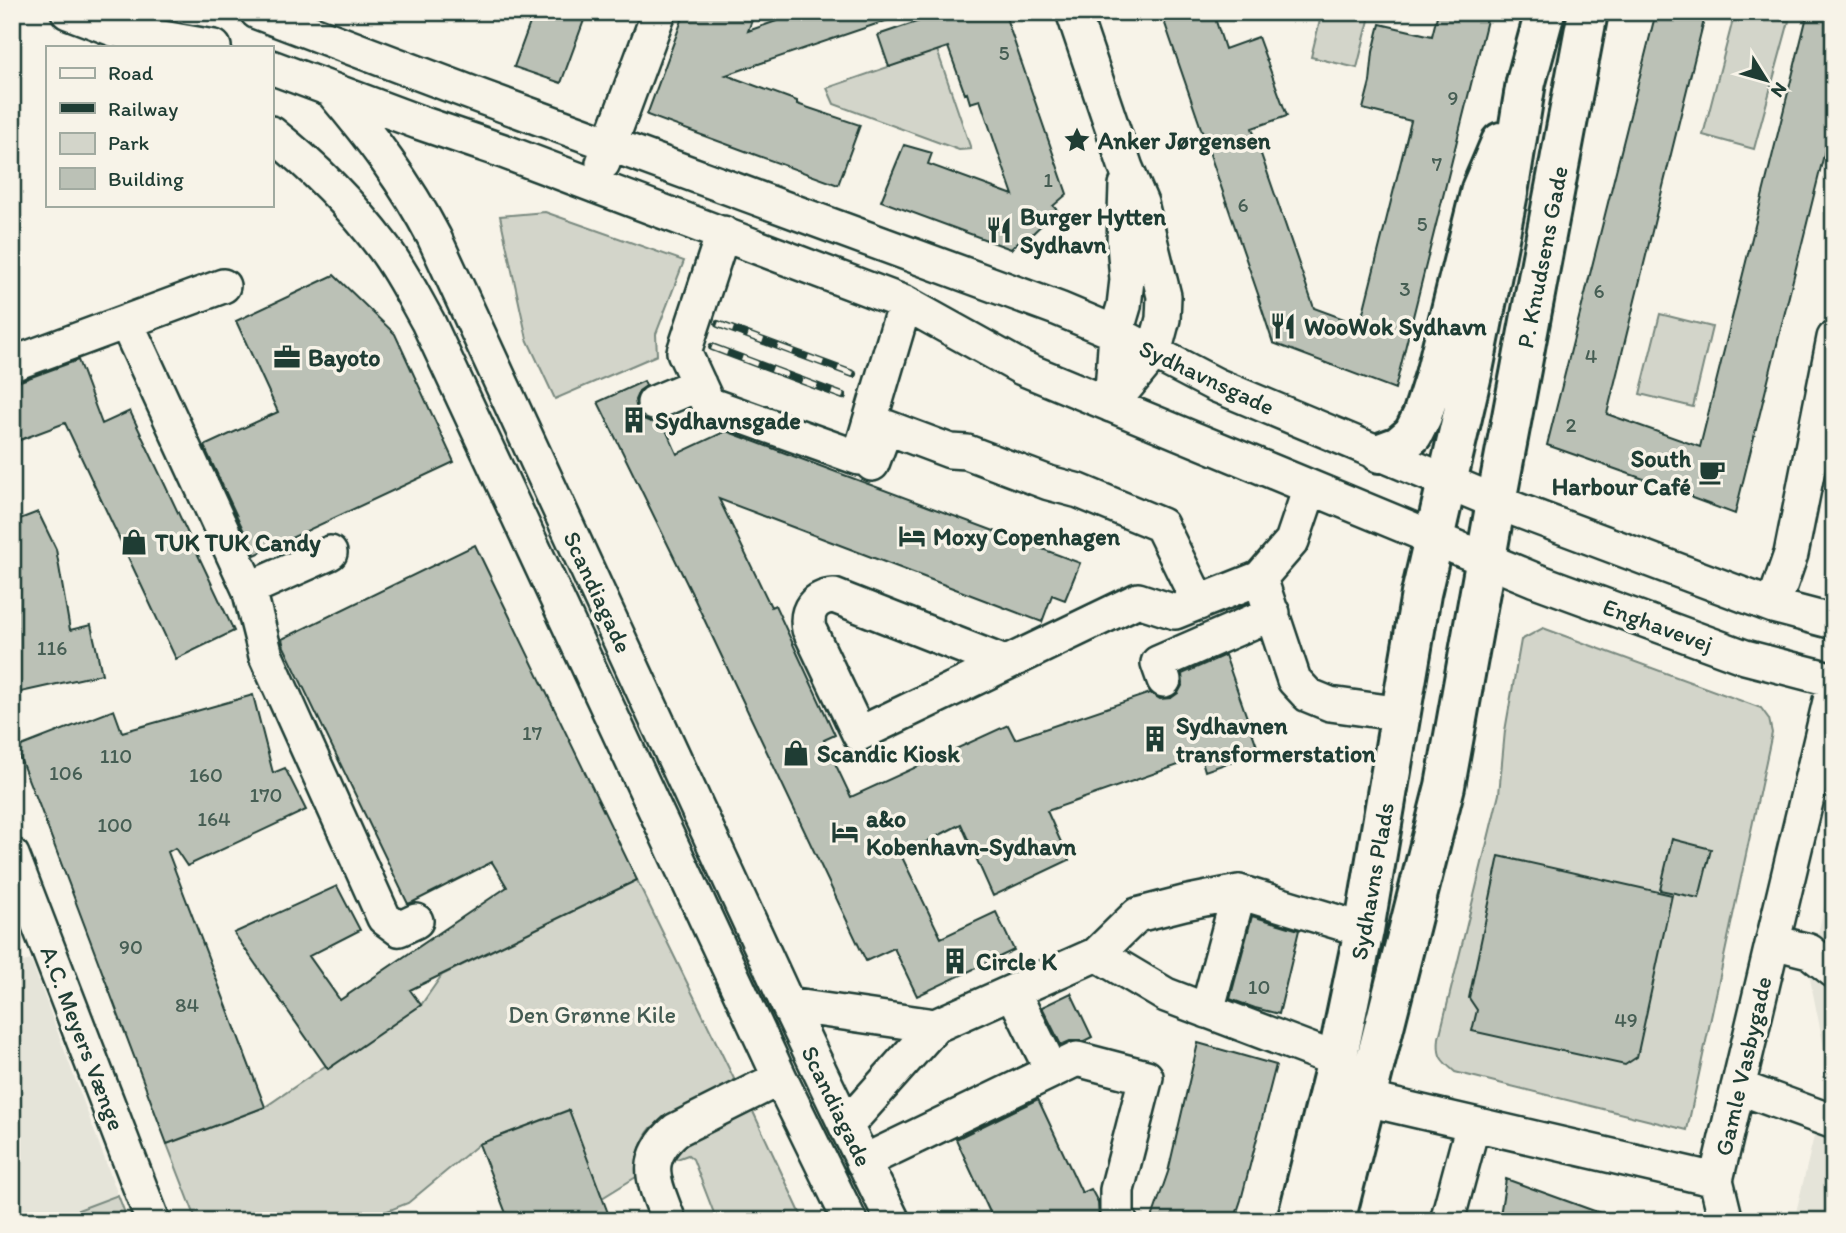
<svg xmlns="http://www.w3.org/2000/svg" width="1846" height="1233" viewBox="0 0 1846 1233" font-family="Itim,sans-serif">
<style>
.built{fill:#e5e4d9}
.green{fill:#d3d5ca;stroke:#79897f;stroke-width:2}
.building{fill:#bbc1b6;stroke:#1f3d34;stroke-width:2}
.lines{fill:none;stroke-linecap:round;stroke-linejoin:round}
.minor-casing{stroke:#1f3d34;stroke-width:38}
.major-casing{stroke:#1f3d34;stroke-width:44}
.minor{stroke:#f7f3e8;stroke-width:33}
.major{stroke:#f7f3e8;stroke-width:38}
.rail-casing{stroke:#1f3d34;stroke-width:8}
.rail{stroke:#f7f3e8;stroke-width:5;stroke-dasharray:16;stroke-linecap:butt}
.labels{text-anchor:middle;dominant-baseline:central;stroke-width:7;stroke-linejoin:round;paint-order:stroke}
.number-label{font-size:21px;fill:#465e54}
.poi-label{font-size:24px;font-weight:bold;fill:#1f3d34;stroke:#f7f3e8;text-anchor:start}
.street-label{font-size:24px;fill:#1f3d34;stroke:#f7f3e8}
.park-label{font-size:24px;fill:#435b52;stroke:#f7f3e8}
</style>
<rect width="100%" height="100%" fill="#f7f3e8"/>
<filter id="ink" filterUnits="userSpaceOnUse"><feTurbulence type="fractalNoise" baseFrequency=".0143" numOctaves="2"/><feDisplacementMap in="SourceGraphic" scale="14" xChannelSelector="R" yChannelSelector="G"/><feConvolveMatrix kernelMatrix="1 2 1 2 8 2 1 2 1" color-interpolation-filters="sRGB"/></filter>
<g filter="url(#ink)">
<path class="built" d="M1834,863V1221H1794L1829,1072L1809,974Z
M31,960L118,1195L49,1221H12V965Z"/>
<path class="green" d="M1322,12H1371L1357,68L1311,57Z
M1735,12H1781L1780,20L1789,21L1754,149L1703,135Z
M937,50L971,149L959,150L834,104L827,88Z
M545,212L684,261L656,334L657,355L555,399L527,339L500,216Z
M1660,314L1712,327L1693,407L1640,394Z
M1834,426V472L1825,468Z
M1543,628L1761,708L1769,719L1772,733L1687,1130L1455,1072C1441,1060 1437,1057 1439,1038L1499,794L1505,731L1521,640Z
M637,880L738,1087L652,1127C639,1142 637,1158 636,1177L602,1198L568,1110L479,1144L408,1203L362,1221H197L167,1144L265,1107L325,1066L421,1005L442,975Z
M749,1103L804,1221H717L693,1159L688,1155L677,1159L671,1157L675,1144Z
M118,1195L128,1221H49Z"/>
<path class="building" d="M534,12H587L561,83L514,67Z
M685,12H755L748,31L802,12H896L897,17L726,75L797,101V104L860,125L838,185L647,115Z
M946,12H1004L1067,194L1053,206L1057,210L1028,238L1025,235L1011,249L881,201L904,145L932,153L928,164L1013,195L980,100L970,103L967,93L965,94L948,47L889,67L878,35Z
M1161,12H1213L1225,49L1258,37L1287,116L1252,128L1314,308L1360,325L1411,121L1363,109L1370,82L1373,52L1380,24L1432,36L1438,12H1489L1395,389L1273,343L1258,297H1259Z
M1656,12H1706L1607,414L1700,447L1808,12H1834V114L1735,514L1692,498V496L1547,445Z
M334,275L395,334L454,462L255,555L204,446L278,412L236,321Z
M78,360L102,424L130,411L234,631L176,659L65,423L12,443V384Z
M644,381L646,386L639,391L635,400L637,411L643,419L651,422L662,421L677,454L726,431L1080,563L1065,600L1052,595L1042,622L719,499L771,607L775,605L835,735L824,740L851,797L1008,725L1015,739L1150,693L1160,699L1171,698L1178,693L1183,684L1182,674L1225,655L1259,752L1205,771L1201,757L1047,811L1069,860L993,896L961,824L901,855L941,938L996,912L1014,950L917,996L894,948L866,961L695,600L598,402Z
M38,512L56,549L70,630L91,625L102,674L12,694V522Z
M475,545L637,880L410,990L421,1005L328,1069L234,933L337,886L360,930L309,956L340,1000L507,887L492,862L413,902L408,904L284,647L282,639Z
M253,695L273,773L285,768L306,810L187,866L175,848L168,852L265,1107L167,1144L35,794H34L16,748L114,710L122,732Z
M1672,839L1711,849L1699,898L1660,890Z
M1499,856L1672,895L1637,1057L1625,1065L1472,1031L1477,1010L1469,998Z
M1252,916L1299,930L1279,1014L1255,1008L1230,999Z
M1071,993L1092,1037L1084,1041H1070L1061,1045L1042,1007Z
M1198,1043L1276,1065L1241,1200L1234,1221H1151L1168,1172Z
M1038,1099L1082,1193L1091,1189L1098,1202L1099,1221H994L956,1139Z
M569,1110L611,1221H509L479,1144Z
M1506,1179L1611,1217L1610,1221H1499Z"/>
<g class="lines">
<g class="minor-casing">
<path id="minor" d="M68,12L116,30L214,47
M257,12L479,96L1059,309L1116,333L1216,385L1496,502L1773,606L1834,622
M1073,12L1126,168L1141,203L1164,296L1163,319L1154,353L1111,405
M271,67L418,122L503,151L905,303L1022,368L1535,580L1745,657L1834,680
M332,91C371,137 406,183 434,237L788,1005L846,1126L893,1221
M271,133C314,167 351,204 384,248C401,271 414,297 428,322L780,1078L850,1221
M603,163L659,12
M723,233L684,352L708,404L859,458L905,303
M126,322L249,589L266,656L384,918L399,929L416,921
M12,364L223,286
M654,403L699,384
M1111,405L1116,333L1124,306L1127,280L1124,243L1126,185
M872,464L886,427L950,451L967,452L1049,483L1079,491L1161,525L1199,603
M1260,578L1292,541L1310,488
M249,589L330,553
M1773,606L1791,554L1834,338
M1005,663L834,596C815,597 805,610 809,629L859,734L1138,600L1175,612L1260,578L1294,680L1308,695L1330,704L1402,714
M1164,680L1158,663L1273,613
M12,855L153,1221
M1773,942L1809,951L1834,971
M1097,954L1137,915L1184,903L1239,892
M1013,992L1052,1071
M788,1005L935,1026
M1207,1011L1239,892L1364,930
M1738,1087L1834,1122
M1366,1099L1716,1180
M846,1126L935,1026L1097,954L1166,995L1337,1060
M863,1162L1077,1059L1146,1077L1117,1190V1214L1120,1221
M669,1221C655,1183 640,1161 676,1130L780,1078
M1447,1221L1473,1124
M1726,1221L1716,1180L1834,684"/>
</g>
<g class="major-casing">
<path id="major" d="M1380,453L1399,446L1413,434L1422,416L1435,375L1481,189L1501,142
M1297,1221L1337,1060L1364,930L1421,594L1473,370L1508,193L1526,82L1545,12
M1335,1221L1445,786L1496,502L1588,12"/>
</g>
<use href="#minor" class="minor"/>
<use href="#major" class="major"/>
<g class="rail-casing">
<path id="rail" d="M718,324L853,374
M712,347L843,396"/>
</g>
<use href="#rail" class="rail"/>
</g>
</g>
<defs>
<g id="sight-bare" transform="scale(2.1)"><path d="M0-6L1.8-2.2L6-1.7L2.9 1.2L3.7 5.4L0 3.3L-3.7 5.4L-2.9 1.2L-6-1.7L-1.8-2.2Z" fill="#1f3d34" stroke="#f7f3e8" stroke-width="2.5" paint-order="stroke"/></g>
<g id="restaurant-bare" transform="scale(2.1)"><path d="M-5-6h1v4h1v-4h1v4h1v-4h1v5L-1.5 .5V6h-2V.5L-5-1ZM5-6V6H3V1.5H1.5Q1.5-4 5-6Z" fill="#1f3d34" stroke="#f7f3e8" stroke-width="2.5" paint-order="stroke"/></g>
<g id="office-bare" transform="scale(2.1)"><path d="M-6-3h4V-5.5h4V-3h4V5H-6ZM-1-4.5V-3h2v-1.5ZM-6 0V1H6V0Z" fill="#1f3d34" stroke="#f7f3e8" stroke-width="2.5" paint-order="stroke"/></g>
<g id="building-bare" transform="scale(2.1)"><path d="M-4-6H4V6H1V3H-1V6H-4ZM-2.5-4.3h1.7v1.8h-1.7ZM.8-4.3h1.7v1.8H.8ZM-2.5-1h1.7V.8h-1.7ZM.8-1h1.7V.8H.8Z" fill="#1f3d34" stroke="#f7f3e8" stroke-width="2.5" paint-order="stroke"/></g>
<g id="cafe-bare" transform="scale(2.1)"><path d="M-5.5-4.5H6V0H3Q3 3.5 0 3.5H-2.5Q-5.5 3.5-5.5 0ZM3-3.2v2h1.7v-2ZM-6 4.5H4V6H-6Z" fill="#1f3d34" stroke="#f7f3e8" stroke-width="2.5" paint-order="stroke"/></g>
<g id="hotel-bare" transform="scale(2.1)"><path d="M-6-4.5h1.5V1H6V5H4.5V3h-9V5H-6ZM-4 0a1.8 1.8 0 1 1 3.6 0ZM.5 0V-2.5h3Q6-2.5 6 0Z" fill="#1f3d34" stroke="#f7f3e8" stroke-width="2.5" paint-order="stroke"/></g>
<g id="shop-bare" transform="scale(2.1)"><path d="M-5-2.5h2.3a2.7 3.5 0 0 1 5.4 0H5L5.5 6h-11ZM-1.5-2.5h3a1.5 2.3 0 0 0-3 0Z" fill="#1f3d34" stroke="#f7f3e8" stroke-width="2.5" paint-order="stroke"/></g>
</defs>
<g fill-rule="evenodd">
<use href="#sight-bare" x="1077" y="140"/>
<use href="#restaurant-bare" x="999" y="230"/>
<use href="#restaurant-bare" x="1283" y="326"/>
<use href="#office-bare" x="287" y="357"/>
<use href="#building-bare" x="634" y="420"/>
<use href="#cafe-bare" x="1712" y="472"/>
<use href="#hotel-bare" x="912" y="536"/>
<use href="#shop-bare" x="134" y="542"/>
<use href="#building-bare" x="1155" y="739"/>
<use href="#shop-bare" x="796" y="753"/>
<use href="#hotel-bare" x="845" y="832"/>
<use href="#building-bare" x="955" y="961"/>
</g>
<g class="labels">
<g class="number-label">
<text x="1004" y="52">5</text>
<text x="1453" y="97">9</text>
<text x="1437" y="163">7</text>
<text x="1048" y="179">1</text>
<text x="1243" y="204">6</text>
<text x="1422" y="223">5</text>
<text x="1405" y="288">3</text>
<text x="1599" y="290">6</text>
<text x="1591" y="355">4</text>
<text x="1571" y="424">2</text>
<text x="52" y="647">116</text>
<text x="532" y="732">17</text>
<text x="116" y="755">110</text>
<text x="66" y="772">106</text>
<text x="206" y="774">160</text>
<text x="266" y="794">170</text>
<text x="214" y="818">164</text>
<text x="115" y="824">100</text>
<text x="131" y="946">90</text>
<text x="1259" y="986">10</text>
<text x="187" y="1004">84</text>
<text x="1626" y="1019">49</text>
</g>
<g class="poi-label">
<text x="1098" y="140">Anker Jørgensen</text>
<text x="1020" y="216">Burger Hytten<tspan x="1020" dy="28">Sydhavn</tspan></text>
<text x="1304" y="326">WooWok Sydhavn</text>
<text x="308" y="357">Bayoto</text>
<text x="655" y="420">Sydhavnsgade</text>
<text x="1691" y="458" text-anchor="end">South<tspan x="1691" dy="28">Harbour Café</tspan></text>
<text x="933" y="536">Moxy Copenhagen</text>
<text x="155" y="542">TUK TUK Candy</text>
<text x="1176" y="725">Sydhavnen<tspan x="1176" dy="28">transformerstation</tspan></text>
<text x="817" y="753">Scandic Kiosk</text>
<text x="866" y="818">a&amp;o<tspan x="866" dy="28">Kobenhavn-Sydhavn</tspan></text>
<text x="976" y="961">Circle K</text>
</g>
<g class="street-label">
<text transform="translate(1542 257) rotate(-79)">P. Knudsens Gade</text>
<text transform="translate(1207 377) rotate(25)">Sydhavnsgade</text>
<text transform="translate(598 592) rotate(65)">Scandiagade</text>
<text transform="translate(1658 625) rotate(20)">Enghavevej</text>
<text transform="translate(1372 881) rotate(-80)">Sydhavns Plads</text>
<text transform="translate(83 1038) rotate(69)">A.C. Meyers Vænge</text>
<text transform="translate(1743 1066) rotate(-77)">Gamle Vasbygade</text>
<text transform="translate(837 1106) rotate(64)">Scandiagade</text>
</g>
<g class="park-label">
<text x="592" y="1014">Den Grønne Kile</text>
</g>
</g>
<rect width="1846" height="1233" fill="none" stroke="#f7f3e8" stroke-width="42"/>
<rect x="21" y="21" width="1804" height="1191" fill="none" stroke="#1f3d34" stroke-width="2.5" filter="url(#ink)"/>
<rect x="46" y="46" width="228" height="161" fill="#f7f3e8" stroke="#a1aaa0" stroke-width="2"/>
<rect x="60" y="68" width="35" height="10" fill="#f7f3e8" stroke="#a1aaa0" stroke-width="2"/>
<text x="108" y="80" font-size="21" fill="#1f3d34">Road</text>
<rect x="60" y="103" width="35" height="10" fill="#1f3d34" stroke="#a1aaa0" stroke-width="2"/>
<text x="108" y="116" font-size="21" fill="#1f3d34">Railway</text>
<rect x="60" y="133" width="35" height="21" fill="#d3d5ca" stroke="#a1aaa0" stroke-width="2"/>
<text x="108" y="150" font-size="21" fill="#1f3d34">Park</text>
<rect x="60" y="168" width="35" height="21" fill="#bbc1b6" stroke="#a1aaa0" stroke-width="2"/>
<text x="108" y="186" font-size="21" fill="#1f3d34">Building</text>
<g transform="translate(1766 80) rotate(127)" stroke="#f7f3e8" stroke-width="5" paint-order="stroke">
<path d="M0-5L12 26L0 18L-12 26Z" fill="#1f3d34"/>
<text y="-10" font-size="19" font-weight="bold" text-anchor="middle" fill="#1f3d34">N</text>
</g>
</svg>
